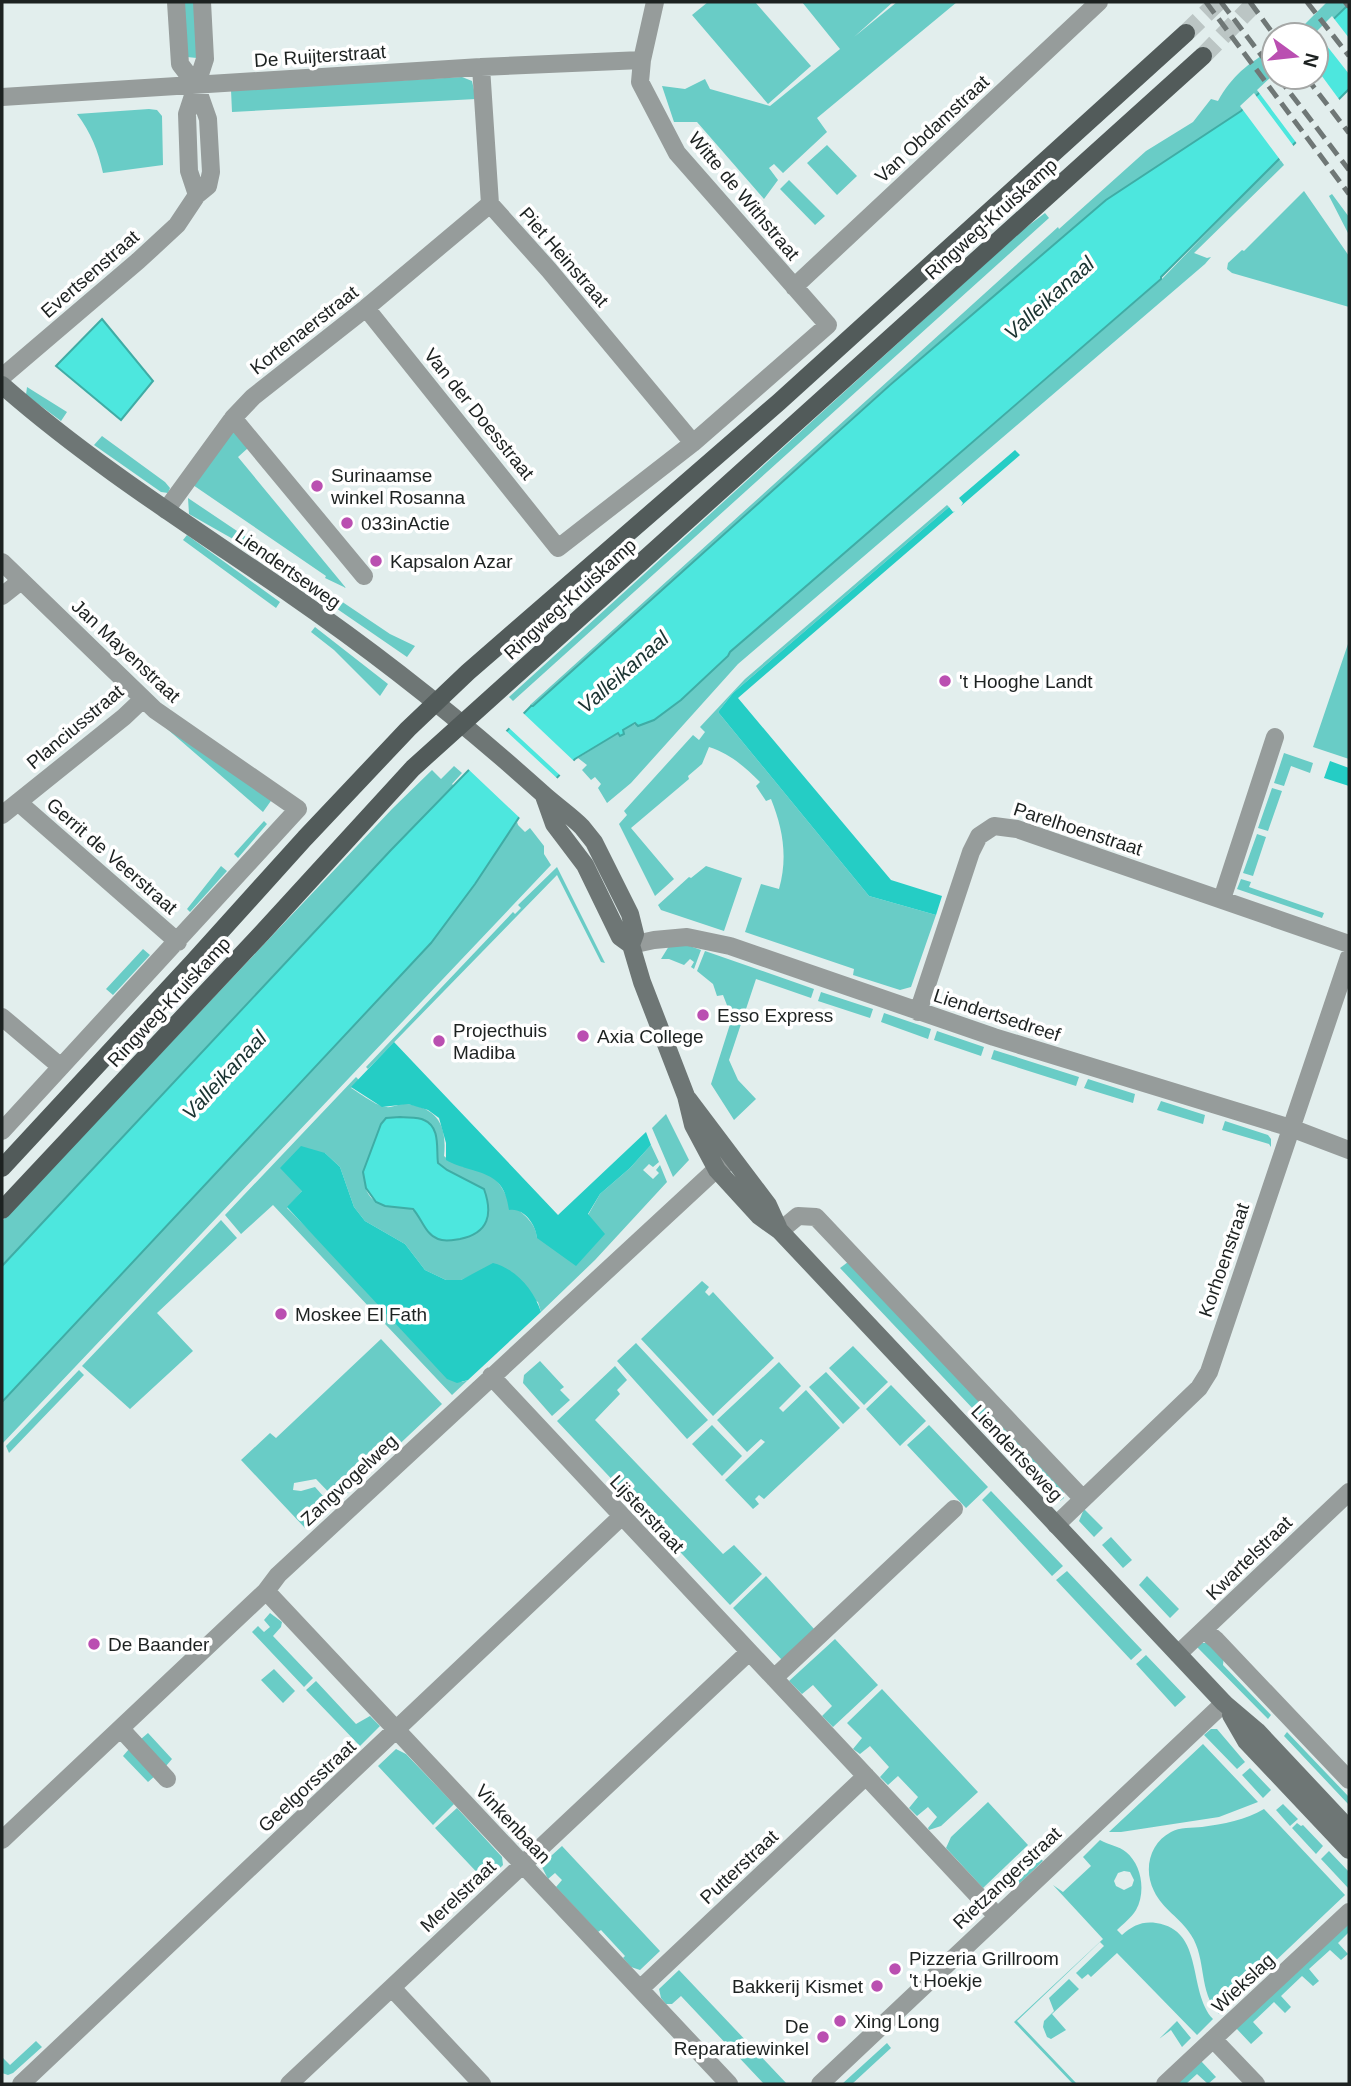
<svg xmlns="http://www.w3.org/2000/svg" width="1351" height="2086" viewBox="0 0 1351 2086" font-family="Helvetica,sans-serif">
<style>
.green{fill:#69ccc6;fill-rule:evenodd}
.forest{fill:#25cdc5}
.water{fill:#4de7de;stroke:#3faca5;stroke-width:2}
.pier{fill:#e2eeed}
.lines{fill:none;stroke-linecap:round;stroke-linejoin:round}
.primary-tunnel{stroke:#bbc5c4;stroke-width:18;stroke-dasharray:18 9;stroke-linecap:butt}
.street{stroke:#969c9b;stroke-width:18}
.secondary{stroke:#6e7675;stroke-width:18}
.primary{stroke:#525b5a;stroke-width:18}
.rail{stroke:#6f7776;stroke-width:5;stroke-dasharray:14 7;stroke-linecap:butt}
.poi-dot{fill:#ba4fb1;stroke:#fff;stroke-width:2.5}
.labels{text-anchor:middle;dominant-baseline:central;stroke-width:7;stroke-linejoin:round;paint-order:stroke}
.street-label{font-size:19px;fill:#1d2221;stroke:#fff}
.poi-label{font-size:19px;fill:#1d2221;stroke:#fff;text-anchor:start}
.water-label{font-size:21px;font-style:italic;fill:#1a3331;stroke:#fff}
</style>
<rect width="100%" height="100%" fill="#e2eeed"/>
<path class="green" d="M184,2H196L197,58L187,57Z
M708,2H755L811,66L768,104L692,15Z
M802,2H893L854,37L897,2H957L817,118L827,132L783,173L774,164L769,168L778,180L764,199L697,122H674L662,86L685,89L705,79L710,89L770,106L840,49Z
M1327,2H1349V4L1316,36L1294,35Z
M1274,49L1275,77L1241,111L1106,200L889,385L532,707L530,705L1058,227L1059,229L1146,151L1193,122L1211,99L1218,101C1232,76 1249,62 1274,49Z
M462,77L472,81L476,99L232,112L231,90Z
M149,109L157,110L162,116L163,165L103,173C98,150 91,133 77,114Z
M827,145L857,176L837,195L807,163Z
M1279,158L1284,165L1194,253L1207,258L1211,257L1205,264L738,664L631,783L607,803L598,788L601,784L595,777L591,780L582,770L587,765L578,758L618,733L624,734L622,730C634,724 646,720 659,715C676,706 688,693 702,679C711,669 721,663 730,652L1161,280Z
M789,180L825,216L815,225L780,189Z
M1304,191L1349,256V307L1232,273L1227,269L1228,263L1242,250L1244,251Z
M1332,194L1349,217V235L1329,196Z
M1045,213L1049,218L513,701L509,697L1020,232Z
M27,387L67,412L61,421L26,395Z
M232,428L248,448L238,457L346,588L325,578L326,576L193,485Z
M102,436L165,482L170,488L168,493L161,492L94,445Z
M188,498L390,634L415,646L407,657L247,547L189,514Z
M947,505L949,507L733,693L718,712L869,896L936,915L911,987L900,990L853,975L854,969L745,932L761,884L779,889C788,857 783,829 771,799L766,801L756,786L760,782C744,766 730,754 709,747L702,764L688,776L689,779L631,828L674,879L655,896L619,824L627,815L624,811L693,735L699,740L705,732L700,727L745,679Z
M187,535L280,602L276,608L183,540Z
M315,627L388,684L380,696L334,650L311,632Z
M1349,641V759L1313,747Z
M167,726L273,798L263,812L166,728Z
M1284,753L1313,763L1310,773L1291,766L1284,786L1274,783Z
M454,766L462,773L452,784L454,786L366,876L2,1266V1221L392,809L432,770L441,779Z
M1272,788L1282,791L1268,831L1258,828Z
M264,821L267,824L238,858L234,854Z
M517,822L518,825L525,832L530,828L544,846V854L551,865L2,1444V1402L431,943Z
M1257,834L1266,837L1253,876L1243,873Z
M221,866L227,871L190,912L187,909Z
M706,866L742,878L724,931L661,910L658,905L689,877L691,878Z
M557,867L605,963L601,962L557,875L368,1069L366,1067L513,912L515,914L521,908L518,905Z
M1241,879L1251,882L1249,887L1324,913L1322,918L1237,889Z
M684,944L701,950L694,969L691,967L694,962L690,959L684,965L669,959H661L669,946Z
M143,949L150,955L113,995L106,989Z
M705,951L814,989L811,998L756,979L729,1060L738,1080L756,1099L734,1120L711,1084L732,1018L723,995L717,996L713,984L697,971Z
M821,992L873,1009L870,1018L818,1001Z
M884,1013L931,1029L928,1039L881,1022Z
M937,1031L984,1047L981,1056L934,1040Z
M994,1050L1079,1077L1076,1086L991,1059Z
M356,1077L359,1080L351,1088C358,1092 378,1107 386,1107C393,1108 400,1103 408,1104C439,1109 447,1127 444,1156C458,1169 475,1167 491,1176C503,1184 505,1198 515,1207C524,1215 536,1223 537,1238L588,1215L600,1194L630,1168L651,1145L659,1162L653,1167L649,1164L643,1170L653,1179L659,1173L656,1170L660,1165L667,1182L595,1260L541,1312L538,1302L478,1272L461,1280H446L425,1270L405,1244L365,1221L354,1207L340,1167L325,1153L302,1191L287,1208L462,1382L468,1380L452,1395L273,1205L241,1234L225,1215ZM400,1117L411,1119L438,1146V1163L447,1170L484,1189C490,1226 487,1237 446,1240C436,1231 426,1219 414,1211C407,1205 392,1208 383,1205C347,1192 374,1148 381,1124Z
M1088,1079L1135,1094L1133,1103L1084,1088Z
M1161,1101L1205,1115L1203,1124L1157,1110Z
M666,1114L689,1160L673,1177L652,1128Z
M1225,1121L1268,1135L1271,1139V1147L1269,1144L1222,1130Z
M221,1220L237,1238L157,1313L193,1351L130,1409L82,1366Z
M848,1262L1061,1487L1064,1492V1498L1060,1501L840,1268Z
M702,1281L709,1287L705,1292L709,1296L713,1292L774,1358L713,1416L641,1339Z
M381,1339L442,1404L338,1502L316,1479L294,1483L293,1490L301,1491L315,1487L333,1507L318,1521L315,1519L305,1528L241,1460L270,1433L276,1438Z
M636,1343L708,1420L687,1439L617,1361Z
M853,1346L888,1382L864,1405L829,1368Z
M540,1361L564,1387L560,1390L570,1400L552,1416L523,1383L524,1375Z
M779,1362L801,1386L779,1408L783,1412L806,1390L840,1428L764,1499L759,1495L755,1499L759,1504L753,1509L725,1480L765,1442L761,1439L747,1452L717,1420Z
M615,1366L627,1380L617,1390L620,1394L595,1420L723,1554L734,1545L762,1574L730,1605L557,1421Z
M79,1370L84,1375L9,1453L6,1446Z
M826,1372L860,1408L843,1424L809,1387Z
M891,1385L926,1421L900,1446L866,1409Z
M712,1425L742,1456L722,1476L692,1444Z
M929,1425L988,1487L966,1508L907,1445Z
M991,1491L1063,1566L1052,1576L982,1500Z
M1084,1509L1103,1528L1094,1537L1079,1521Z
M1111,1537L1132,1560L1123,1568L1102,1545Z
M1067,1571L1142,1650L1131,1660L1056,1580Z
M766,1576L815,1630L782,1660L733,1608Z
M1147,1576L1179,1609L1170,1618L1139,1585Z
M270,1613L282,1622L281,1627L273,1636L313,1678L304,1687L252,1632L258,1626L264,1632L270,1627L264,1620Z
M835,1639L878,1685L833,1727L822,1716L832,1706L813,1685L802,1694L789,1681Z
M1202,1643H1213L1224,1655L1223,1665L1271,1715L1268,1719L1197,1647Z
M1146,1655L1186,1697L1175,1707L1136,1664Z
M274,1669L295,1691L283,1703L261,1680Z
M316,1681L356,1724L370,1716L380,1726L360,1746L306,1690Z
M882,1689L978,1792L941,1826L929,1830L928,1828L937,1817L928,1807L917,1816L909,1808L918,1797L898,1776L888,1785L880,1777L889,1767L870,1746L860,1754L853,1749L862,1738L847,1723Z
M1211,1729H1217L1245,1762L1237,1769L1204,1735Z
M1287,1732L1349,1797V1805L1284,1736Z
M148,1733L172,1759L166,1766L141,1739Z
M1203,1744L1258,1802L1219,1817L1121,1832H1109Z
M129,1749L155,1776L148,1782L123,1756Z
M396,1749L406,1754L454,1804L433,1825L378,1766Z
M1250,1768L1271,1790L1263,1798L1242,1775Z
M988,1802L1028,1845L983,1888L946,1848L951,1837Z
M1283,1804L1298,1819L1290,1826L1276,1810Z
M457,1808L502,1857L503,1865L486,1882L435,1828Z
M1264,1809L1345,1895L1233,2001L1228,1998L1223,2004L1226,2008L1219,2014C1198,1992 1207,1959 1191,1935C1180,1917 1163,1910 1154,1891C1143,1869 1150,1843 1171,1832C1179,1827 1193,1828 1202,1827C1223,1824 1246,1820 1264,1809Z
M1297,1823L1301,1826L1303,1825L1323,1846L1316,1854L1292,1828Z
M1100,1840C1109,1845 1119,1846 1126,1852C1142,1865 1146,1892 1136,1910C1131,1918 1123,1924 1117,1930L1122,1935C1132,1926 1142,1921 1156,1923C1205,1930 1187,1991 1213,2019L1197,2035L1117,1953L1091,1977L1088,1974L1082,1979L1076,1973L1104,1946L1100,1942L1017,2021L1077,2084H1073L1014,2022L1103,1939L1053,1885L1063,1892L1091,1866L1083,1857ZM1124,1871L1130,1872L1134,1880L1132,1886L1124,1890L1116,1886L1114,1881L1118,1873Z
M562,1846L660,1951L640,1970L631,1967L623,1958L625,1956L601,1930L598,1932L556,1887L562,1880L555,1873L548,1879L541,1865Z
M1033,1850L1043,1861L1013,1890L1002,1879Z
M1329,1851L1349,1872V1889L1321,1859Z
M1349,1922V1932L1338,1943L1348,1954L1341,1960L1330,1950L1309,1969L1319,1981L1313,1986L1302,1976L1281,1996L1291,2007L1285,2013L1274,2002L1253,2022L1263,2033L1251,2044L1236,2028Z
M679,1970L787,2084H764L681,1996L672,2004H666L661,1998L659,1989Z
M1069,1979L1079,1989L1052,2014L1066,2030L1051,2039L1047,2037L1043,2027L1044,2021L1054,2011L1049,1998Z
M1177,2021L1191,2038L1182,2047L1171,2030L1159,2039Z
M36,2041L42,2047L13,2073L8,2075L2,2073V2057L10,2065Z
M887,2043L891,2048L852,2084H842Z
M1201,2061L1216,2077L1208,2084L1197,2074L1186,2084H1176Z"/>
<path class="forest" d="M1015,450L1020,455L961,506L963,503L959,498Z
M949,507L953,512L955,511L738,698L891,880L942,896L936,915L869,896L718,712L733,693Z
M1330,761L1349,768V786L1324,778Z
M394,1042L558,1215L646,1132L651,1145L630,1168L600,1194L588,1214L605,1234L576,1266L537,1238C536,1224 523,1207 509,1210C504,1167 475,1176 446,1160V1143L439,1118L428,1110L408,1104L382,1107L351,1087Z
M301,1146L325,1153L340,1167L354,1207L365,1221L405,1244L425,1270L446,1280H461L493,1263C516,1269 534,1290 541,1312L468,1380L457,1383L447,1379L287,1207L302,1191L280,1168Z"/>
<path class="water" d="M1349,4V89L1161,277V279L730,652L728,656L681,700L654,720L638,726L635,723L623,730L624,734L620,736L618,733L575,759L520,816L475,884L431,943L2,1402V1266L391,850L531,706H533L890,385L1106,200L1241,111L1275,77H1316V36Z
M102,319L153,381L121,420L56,366Z
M400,1117C408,1118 418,1117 424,1120C441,1127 436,1150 438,1163L447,1170L484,1189C493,1214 489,1233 460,1239C453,1240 445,1242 438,1239C425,1234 422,1219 413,1209L385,1206L376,1202L366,1188L363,1172L381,1124L386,1118Z"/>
<path class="pier" d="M1332,16L1349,38V74L1316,32Z
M1316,68L1341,102L1298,145L1257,90L1274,74V77H1316Z
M1254,93L1295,148L1281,161L1240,106Z
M521,711L576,763L562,777L507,726Z
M504,729L559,780L522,820L467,768Z"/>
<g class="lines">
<path class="primary-tunnel" d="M1186,33L1218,2
M1203,56L1256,2"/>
<path class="street" d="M481,67L490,204L549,270L693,443
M2,97L481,67L642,60
M197,195L189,171L187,114L205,59L202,2
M794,287L1099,2
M366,308L558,548L693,443L828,325L677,153L640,82L642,60L655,2
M2,377L138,261L177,225L197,195L208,186L211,172L208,119L196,85L180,64L176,2
M233,418L364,576
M166,510L233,418L253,397L366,308L490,204
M2,562L155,710L298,809L2,1131
M2,596L21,581
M18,802L178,942
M2,815L124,717L143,699
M1222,899L1275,737
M631,945L654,940L687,937L730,946L994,1037L1291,1128L1349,1150
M918,1012L971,852L979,836L994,826L1017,829L1349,944
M2,1017L61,1067
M780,1231L798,1216L816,1217L1083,1499
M491,1376L997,1916
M1056,1525L1199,1388L1209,1372L1349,957
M266,1591L729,2084
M1204,1630L1216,1640L1349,1780
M1178,1654L1349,1492
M774,1678L954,1509
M121,1729L167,1779
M2,1840L266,1591L278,1575L710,1175L732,1159
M392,1988L482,2084
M640,1989L866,1776
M1213,2039L1256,2084
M21,2084L621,1517
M289,2084L748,1653
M820,2084L1224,1703
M1165,2084L1349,1912"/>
<path class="secondary" d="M2,385C92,464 194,528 293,596C380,656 463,722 542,793C555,805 569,814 582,827L594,842L630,914L635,934L631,945L642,982L686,1096L693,1125L717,1170L759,1216L780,1231L1224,1703L1257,1731L1349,1829
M544,796L554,824L585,865L620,937L631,945
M688,1099L768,1205L778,1227
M1231,1715L1246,1741L1349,1850"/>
<path class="primary" d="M2,1168L193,962L305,838L408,729L468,672L779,402L1186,33
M2,1210L262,933L413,768L1203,56"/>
<path class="rail" d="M1206,2L1349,194
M1221,2L1274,72
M1250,2L1274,35
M1307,2L1349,56
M1345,2L1349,7
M1278,77L1349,170
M1306,77L1349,133"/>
</g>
<g class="poi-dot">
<circle cx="317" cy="486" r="7"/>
<circle cx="347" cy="523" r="7"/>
<circle cx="376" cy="561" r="7"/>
<circle cx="945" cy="681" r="7"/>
<circle cx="703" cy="1015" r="7"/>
<circle cx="583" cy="1036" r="7"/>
<circle cx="439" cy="1041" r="7"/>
<circle cx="281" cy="1314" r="7"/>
<circle cx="94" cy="1644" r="7"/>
<circle cx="895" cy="1969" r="7"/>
<circle cx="877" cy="1986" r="7"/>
<circle cx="840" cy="2021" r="7"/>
<circle cx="823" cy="2037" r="7"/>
</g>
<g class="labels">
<g class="street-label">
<text transform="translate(320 56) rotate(-4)">De Ruijterstraat</text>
<text transform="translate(932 129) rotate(-43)">Van Obdamstraat</text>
<text transform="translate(744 196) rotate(50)">Witte de Withstraat</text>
<text transform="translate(991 219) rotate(-42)">Ringweg-Kruiskamp</text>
<text transform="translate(564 257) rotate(49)">Piet Heinstraat</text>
<text transform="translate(90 274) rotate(-41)">Evertsenstraat</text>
<text transform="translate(304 330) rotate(-38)">Kortenaerstraat</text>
<text transform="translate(479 414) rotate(51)">Van der Doesstraat</text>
<text transform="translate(288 569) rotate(35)">Liendertseweg</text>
<text transform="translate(570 599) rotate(-42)">Ringweg-Kruiskamp</text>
<text transform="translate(126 651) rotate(43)">Jan Mayenstraat</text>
<text transform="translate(75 727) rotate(-40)">Planciusstraat</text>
<text transform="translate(1078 829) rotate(18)">Parelhoenstraat</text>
<text transform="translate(112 856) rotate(41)">Gerrit de Veerstraat</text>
<text transform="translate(169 1002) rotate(-47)">Ringweg-Kruiskamp</text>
<text transform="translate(997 1015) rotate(18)">Liendertsedreef</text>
<text transform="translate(1224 1260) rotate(-71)">Korhoenstraat</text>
<text transform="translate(1017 1453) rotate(47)">Liendertseweg</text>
<text transform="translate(349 1480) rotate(-43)">Zangvogelweg</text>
<text transform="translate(647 1514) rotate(47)">Lijsterstraat</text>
<text transform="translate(1249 1558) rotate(-44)">Kwartelstraat</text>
<text transform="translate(307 1786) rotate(-43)">Geelgorsstraat</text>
<text transform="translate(513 1824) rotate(47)">Vinkenbaan</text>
<text transform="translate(739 1867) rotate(-43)">Putterstraat</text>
<text transform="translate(1007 1878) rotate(-43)">Rietzangerstraat</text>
<text transform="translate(458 1896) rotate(-43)">Merelstraat</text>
<text transform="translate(1243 1983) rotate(-43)">Wiekslag</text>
</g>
<g class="poi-label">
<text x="331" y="475">Surinaamse<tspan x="331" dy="22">winkel Rosanna</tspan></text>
<text x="361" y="523">033inActie</text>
<text x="390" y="561">Kapsalon Azar</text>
<text x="959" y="681">'t Hooghe Landt</text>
<text x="717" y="1015">Esso Express</text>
<text x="453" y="1030">Projecthuis<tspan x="453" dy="22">Madiba</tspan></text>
<text x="597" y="1036">Axia College</text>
<text x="295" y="1314">Moskee El Fath</text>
<text x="108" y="1644">De Baander</text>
<text x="909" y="1958">Pizzeria Grillroom<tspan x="909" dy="22">'t Hoekje</tspan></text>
<text x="863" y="1986" text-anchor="end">Bakkerij Kismet</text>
<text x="854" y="2021">Xing Long</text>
<text x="809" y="2026" text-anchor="end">De<tspan x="809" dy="22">Reparatiewinkel</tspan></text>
</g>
<g class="water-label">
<text transform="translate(1049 298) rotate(-42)">Valleikanaal</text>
<text transform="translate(623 672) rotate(-41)">Valleikanaal</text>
<text transform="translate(224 1075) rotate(-47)">Valleikanaal</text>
</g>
</g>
<rect width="1351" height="2086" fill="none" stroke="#1d2221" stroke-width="7"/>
<g transform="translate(1295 56) rotate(105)"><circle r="33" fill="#ffffff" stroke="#a5a7a6" stroke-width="2"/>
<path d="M0-5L12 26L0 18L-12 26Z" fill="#ba4fb1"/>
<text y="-10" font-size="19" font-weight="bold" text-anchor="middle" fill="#1d2221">N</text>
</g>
</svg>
